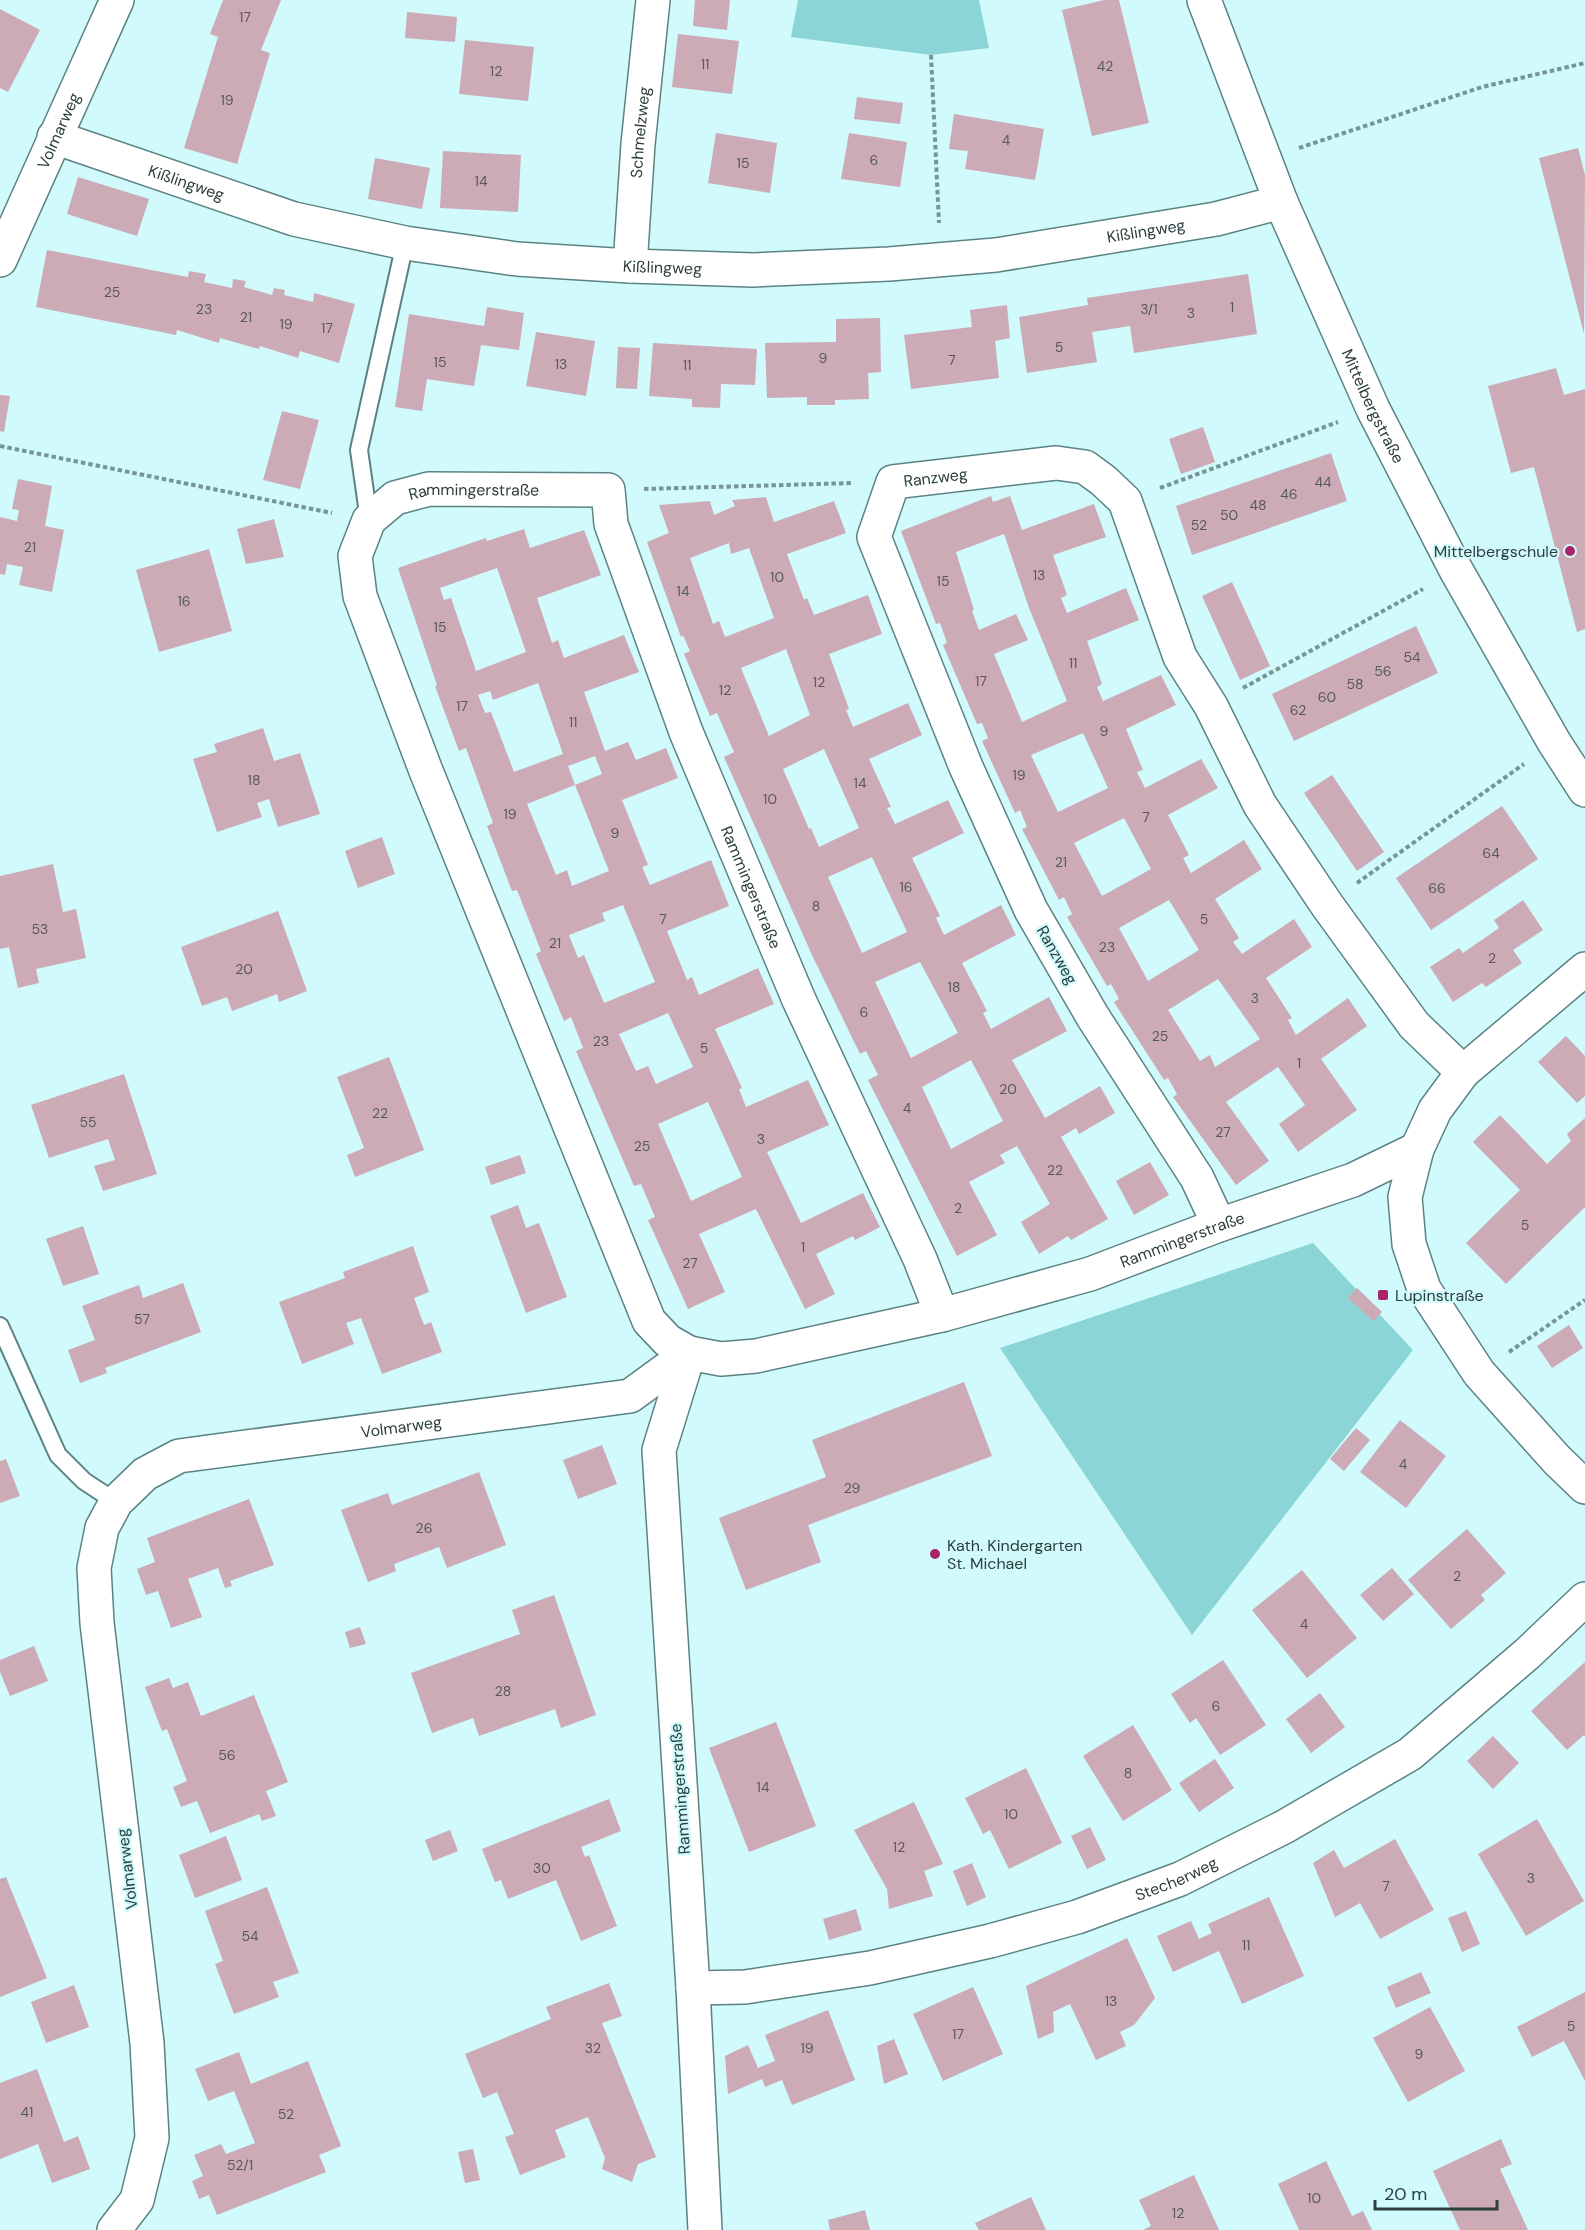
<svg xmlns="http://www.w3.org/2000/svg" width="1585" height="2230" viewBox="0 0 1585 2230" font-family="'DM Sans',sans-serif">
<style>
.green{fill:#8cd5d6}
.building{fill:#ccaab6;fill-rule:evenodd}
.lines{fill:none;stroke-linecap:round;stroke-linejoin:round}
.service-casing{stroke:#5b8384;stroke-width:20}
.minor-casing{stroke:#5b8384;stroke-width:36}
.path{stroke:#789595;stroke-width:4;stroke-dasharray:4.5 3;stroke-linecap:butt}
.service{stroke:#fff;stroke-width:16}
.minor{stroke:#fff;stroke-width:33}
.poi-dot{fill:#aa246b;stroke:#d0fafb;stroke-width:2}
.labels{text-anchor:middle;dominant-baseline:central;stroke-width:4.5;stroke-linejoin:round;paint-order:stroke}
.number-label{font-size:14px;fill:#55595c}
.street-label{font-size:16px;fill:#2d3e3e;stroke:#d0fafb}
.poi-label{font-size:16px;fill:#2d3e3e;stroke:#d0fafb;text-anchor:start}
</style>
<rect width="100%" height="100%" fill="#d0fafb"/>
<path class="green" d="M798,0H979L989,48L931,55L791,37Z
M1313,1243L1413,1350L1192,1635L1000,1348Z"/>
<path class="building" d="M223,0H281L261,50L270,53L237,164L184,148L218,37L210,34Z
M695,0H730L727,30L693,26Z
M1104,0H1119L1149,123L1092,136L1062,10Z
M0,9L40,30L8,92L0,88Z
M407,12L457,17L455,42L405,38Z
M678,34L739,41L732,94L672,87Z
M465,40L534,47L528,101L459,94Z
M857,97L903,103L900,124L854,119Z
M954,114L1044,129L1035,180L965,169L968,151L949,149Z
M716,133L777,143L770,193L708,183Z
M849,133L907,142L900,187L841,179Z
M1578,148L1585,175L1584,334L1539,158Z
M443,151L521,155L518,212L440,208Z
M375,158L430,168L422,209L368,199Z
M78,177L149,199L137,236L67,214Z
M47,250L188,277L189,271L206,274L204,282L232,288L233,279L246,281L244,287L272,295L274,288L285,290L284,295L313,302L314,293L355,304L339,363L300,351L298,358L260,346L259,349L220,338L219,343L177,330L176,335L36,307Z
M1248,274L1257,334L1134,353L1130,326L1092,332L1097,362L1027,373L1019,317L1088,305L1087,298Z
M1007,305L1010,338L995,341L999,378L911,389L904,335L972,327L970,310Z
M487,307L524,313L519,350L481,345L474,386L427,379L422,411L395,407L409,314L484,326Z
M880,318L881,372L868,373L869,399L835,400V405H807V397L767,398L765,343L836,342V319Z
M536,332L595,341L586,396L526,386Z
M653,343L757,349L755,385L721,384L720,408L692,407V399L649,396Z
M618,347L640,348L637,389L616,388Z
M1556,368L1564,395L1585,389V629L1577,632L1534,467L1511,473L1488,386Z
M0,395L10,396L4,432L0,431Z
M282,411L319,420L300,489L263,480Z
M1203,427L1215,462L1181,474L1169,439Z
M1331,453L1347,501L1192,555L1176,506Z
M18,479L52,486L45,526L64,530L52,592L19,585L23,567L7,564L5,575L0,574V517L17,521L19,510L12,509Z
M991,496L993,502L1010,496L1022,530L1094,504L1106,537L1053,555L1067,595L1061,598L1067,613L1126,588L1139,620L1087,641L1102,684L1097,687L1103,701L1161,675L1176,705L1126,729L1143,770L1137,772L1145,788L1201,759L1218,788L1168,815L1189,855L1183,858L1191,873L1244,840L1262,869L1215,899L1239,938L1233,942L1242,954L1294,919L1312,947L1266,978L1292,1018L1288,1020L1296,1035L1348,998L1367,1026L1321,1059L1357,1110L1298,1152L1279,1124L1305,1105L1278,1067L1226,1102L1269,1161L1236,1185L1173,1097L1177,1094L1168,1078L1164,1080L1114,1002L1119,999L1111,984L1107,986L1067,917L1072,914L1064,897L1059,900L1022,829L1027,827L1020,810L1015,813L982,741L988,738L982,723L977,724L943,645L947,643L940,623L936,624L901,531ZM1004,534L1029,608L1067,701L1022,722L994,654L1028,640L1016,614L979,630L972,611L974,610L956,552ZM1083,733L1108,788L1058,812L1031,755ZM1124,818L1151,869L1102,896L1074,843ZM1169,900L1199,950L1148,981L1119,928ZM1218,979L1260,1039L1215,1067L1210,1055L1200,1061L1168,1010Z
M766,497L774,522L834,501L846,533L787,554L804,600L807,598L814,615L868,595L882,634L829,654L849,709L846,710L853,727L908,703L922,735L869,759L891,807L887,808L895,824L948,800L964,833L912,858L940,916L936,918L944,935L1001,905L1016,935L962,963L987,1011L983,1013L991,1029L1049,997L1067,1031L1012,1060L1045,1118L1100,1086L1115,1113L1079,1134L1076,1128L1061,1137L1108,1219L1071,1240L1068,1236L1039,1254L1021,1222L1050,1204L1017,1146L1000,1155L1005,1163L969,1182L997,1235L957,1256L868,1080L878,1075L866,1051L860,1054L812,955L724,757L734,752L717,713L710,716L684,654L690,651L683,635L681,637L647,542L669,533L659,505L710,501L714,515L735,506L732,500ZM729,543L731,554L749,548L774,618L725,637L719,621L713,624L690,558ZM786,649L810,715L769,736L741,668ZM824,749L859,828L819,847L811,828L809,829L783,769ZM872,857L907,932L862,953L828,877ZM920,962L958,1033L911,1058L875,982ZM971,1060L1003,1121L951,1149L922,1087Z
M274,519L284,557L246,564L237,529Z
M524,529L530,548L584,530L601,575L537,598L552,643L558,640L564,658L624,635L639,672L584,692L605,751L628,742L636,760L666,748L678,778L622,800L648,865L642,867L650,885L711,860L729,906L667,931L687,980L692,977L699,995L758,968L774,1004L715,1029L742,1088L739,1089L746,1107L808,1080L829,1125L767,1152L801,1223L863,1193L880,1227L855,1240L853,1236L816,1254L835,1294L805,1309L756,1209L699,1234L725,1292L688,1309L648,1220L655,1217L641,1184L634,1186L576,1051L583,1048L571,1017L564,1021L556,1002L536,954L541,951L517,890L512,891L487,826L493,823L466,748L459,751L435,686L437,685L398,568L486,538L487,541ZM497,568L526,652L476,671L451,598L444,600L440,588ZM538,683L563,754L514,772L491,712L485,713L478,695L490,691L493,700ZM595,756L602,774L575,785L609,871L572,886L567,870L556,875L527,804L575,785L568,766ZM623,905L655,982L604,1003L584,955L578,958L569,935L605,921L602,913ZM668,1013L693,1067L656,1084L648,1066L636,1071L619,1034ZM708,1102L742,1177L691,1201L658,1124Z
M209,549L232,631L159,652L136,570Z
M1232,582L1270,666L1240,680L1202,596Z
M1416,626L1438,673L1294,741L1272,694Z
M263,728L274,761L300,753L320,814L278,827L269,799L257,803L262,817L217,832L193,759L217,752L214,744Z
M1332,775L1384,852L1357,871L1304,793Z
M1502,806L1538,859L1431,930L1396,878Z
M382,837L395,874L358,888L345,851Z
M53,864L63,912L76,909L86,958L36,969L39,983L18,988L9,947L0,949V876Z
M1523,900L1543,930L1513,950L1522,963L1486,987L1482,983L1453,1002L1430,967L1459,948L1463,953L1499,928L1494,920Z
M278,911L307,991L279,1002L277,994L232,1011L227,997L202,1006L181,947Z
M1566,1036L1585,1056V1096L1577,1103L1538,1062Z
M389,1057L424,1150L355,1177L347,1155L364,1148L337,1077Z
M124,1074L157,1174L103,1191L94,1166L115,1160L108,1139L49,1158L31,1105Z
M1500,1115L1547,1164L1571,1141L1567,1134L1585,1118V1207L1506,1284L1466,1243L1520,1190L1473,1142Z
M520,1155L526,1173L491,1185L485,1167Z
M1150,1162L1169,1195L1134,1215L1116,1181Z
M518,1205L526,1228L539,1223L567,1297L526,1313L490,1216Z
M83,1226L99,1274L63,1286L46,1239Z
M413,1246L429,1292L414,1298L424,1325L431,1322L442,1352L382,1374L361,1318L346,1323L354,1344L302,1364L279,1302L345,1278L343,1272Z
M183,1283L201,1332L105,1368L107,1373L80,1383L68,1350L95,1340L82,1306L139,1285L143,1298Z
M1357,1288L1382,1312L1373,1321L1348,1298Z
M1569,1325L1583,1348L1552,1368L1537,1346Z
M964,1382L992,1456L808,1525L821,1562L746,1590L719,1518L826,1477L812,1440Z
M1400,1420L1446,1456L1406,1508L1360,1472Z
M1356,1428L1370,1440L1344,1471L1330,1459Z
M602,1445L617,1484L578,1499L563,1460Z
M6,1459L20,1496L0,1503V1461Z
M479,1472L506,1545L447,1568L439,1547L394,1564L396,1571L368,1582L341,1510L388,1493L392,1505Z
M249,1499L274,1565L230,1581L232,1586L225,1588L218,1568L188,1579L202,1617L171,1628L158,1591L146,1595L137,1569L155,1562L147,1538Z
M1467,1529L1506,1573L1481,1595L1485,1600L1451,1629L1408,1580Z
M1392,1568L1414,1594L1383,1621L1360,1595Z
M1302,1570L1357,1638L1307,1678L1252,1610Z
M554,1595L596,1715L561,1728L555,1709L479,1736L473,1718L432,1733L411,1673L520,1634L512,1610Z
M360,1627L366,1644L350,1648L345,1632Z
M34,1646L48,1681L10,1696L0,1672V1660Z
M1223,1660L1266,1725L1220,1755L1196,1718L1190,1723L1171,1694Z
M1585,1662V1736L1584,1735L1567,1750L1531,1711Z
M169,1678L173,1688L188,1682L201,1716L254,1695L288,1782L266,1791L276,1816L262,1821L259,1814L210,1833L197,1801L181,1807L173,1787L187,1781L167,1729L162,1731L145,1687Z
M1320,1693L1345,1727L1311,1753L1286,1719Z
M776,1722L816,1826L749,1852L709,1748Z
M1133,1725L1172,1790L1123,1821L1083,1756Z
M1493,1736L1519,1763L1493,1789L1467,1761Z
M1215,1759L1234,1788L1199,1812L1179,1783Z
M1026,1768L1062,1843L1009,1869L990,1830L983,1834L965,1798Z
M609,1799L621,1831L581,1847L585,1857L589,1855L617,1926L581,1941L556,1880L508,1899L501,1880L495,1882L482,1849Z
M914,1802L943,1864L924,1871L933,1896L889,1909L887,1889L854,1830Z
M1537,1819L1584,1901L1526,1936L1478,1854Z
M1090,1827L1106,1860L1087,1869L1071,1836Z
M450,1830L458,1851L433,1861L425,1840Z
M226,1836L242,1880L195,1898L179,1855Z
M1395,1839L1434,1910L1380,1939L1360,1903L1335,1917L1313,1863L1334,1850L1344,1868Z
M972,1863L986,1897L967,1906L953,1871Z
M6,1877L47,1978L0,1997V1879Z
M267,1887L299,1973L273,1982L279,1997L234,2014L215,1964L223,1961L205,1911Z
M1269,1897L1304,1976L1242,2004L1219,1951L1173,1972L1157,1936L1191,1921L1199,1939L1212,1933L1208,1924Z
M856,1909L862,1930L829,1940L823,1919Z
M1466,1911L1480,1944L1462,1952L1448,1918Z
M1127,1938L1155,1998L1134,2025L1120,2032L1126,2046L1096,2060L1070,2004L1053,2012L1054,2032L1038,2039L1026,1986Z
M1421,1972L1431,1993L1396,2008L1387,1987Z
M609,1983L622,2016L602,2023L656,2157L638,2164L632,2182L602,2169L605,2158L588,2117L555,2130L566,2157L520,2175L505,2137L514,2134L497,2092L483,2098L465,2054L551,2019L546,2007Z
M74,1985L89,2027L46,2043L31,2002Z
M973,1987L1003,2054L943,2081L913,2014Z
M1585,1992V2081L1564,2041L1532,2057L1517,2027Z
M1430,2007L1465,2071L1408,2102L1373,2038Z
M828,2010L855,2080L792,2105L782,2080L765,2087L762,2079L728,2094L725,2056L748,2045L758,2068L775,2061L765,2035Z
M894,2039L908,2074L884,2084L877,2046Z
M239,2052L251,2084L308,2061L341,2146L319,2155L326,2172L217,2215L209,2195L199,2199L192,2181L203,2176L194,2155L221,2144L226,2154L255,2143L234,2091L208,2101L195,2069Z
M37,2069L64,2142L78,2136L90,2169L52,2183L38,2144L0,2159V2083Z
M1501,2139L1512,2164L1500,2169L1528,2230H1460L1433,2171Z
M473,2149L480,2180L465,2183L458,2152Z
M1326,2161L1352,2216L1363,2211L1372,2230H1299L1278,2184Z
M1194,2175L1219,2230H1143L1151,2226L1139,2200Z
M1031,2197L1046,2230H979L975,2223Z
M865,2210L870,2230H830L828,2220Z"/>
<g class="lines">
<g class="service-casing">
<path id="service" d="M369,520L359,450L405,243
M0,1326L58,1455L84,1481L116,1502"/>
</g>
<g class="minor-casing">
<g id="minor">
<path id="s1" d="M1204,0L1281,202L1373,409L1456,570L1554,742L1585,790"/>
<path id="s2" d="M54,137L294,219L405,243L517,259L630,266L753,270L889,264L996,255L1216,219L1281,202"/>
<path id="s3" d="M0,260L117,0"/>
<path id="s4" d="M630,266L638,144L653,0"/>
<path d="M1585,969L1463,1072L1435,1110L1417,1149L1405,1197L1409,1244L1424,1289L1479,1373L1557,1460L1585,1487"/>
<path id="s5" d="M1219,1225L1197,1178L1093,1017L1031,910L966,767L874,537L893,482L1056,463L1085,467L1104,481L1125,501L1180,657L1211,706L1260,805L1327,905L1414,1025L1463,1072"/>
<path id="s6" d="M693,1988L745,1987L870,1968L990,1941L1077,1917L1180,1879L1284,1827L1410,1754L1527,1654L1585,1599"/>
<path id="s7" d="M114,2230L137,2200L152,2138L147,2043L97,1623L94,1568L102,1528L116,1502L145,1474L179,1456L630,1396L689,1353L721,1359L756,1356L942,1315L1090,1274L1219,1225L1353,1180L1417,1149"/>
<path id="s8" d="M705,2230L693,1988L659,1450L689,1353L668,1341L649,1321L426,771L360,596L355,556L369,520L395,498L429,489L608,490L611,524L686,732L799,1000L920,1259L942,1315"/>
</g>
</g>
<path class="path" d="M931,55L939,223
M1299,148L1482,87L1585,63
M0,446L332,513
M1160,488L1338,422
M644,489L853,483
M1243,688L1423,589
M1357,883L1524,764
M1509,1352L1585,1300"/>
<use href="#service" class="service"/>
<use href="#minor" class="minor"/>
</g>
<g class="poi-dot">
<circle cx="1570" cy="551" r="6"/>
<rect x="1377" y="1289" width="12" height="12" rx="3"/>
<circle cx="935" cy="1554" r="6"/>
</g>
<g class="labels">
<g class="number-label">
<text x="245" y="17">17</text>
<text x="705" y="64">11</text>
<text x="1105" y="66">42</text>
<text x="496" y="71">12</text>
<text x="227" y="100">19</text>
<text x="1006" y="140">4</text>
<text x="874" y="160">6</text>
<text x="743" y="163">15</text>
<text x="481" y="181">14</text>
<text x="112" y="292">25</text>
<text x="1232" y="307">1</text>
<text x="204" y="309">23</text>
<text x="1149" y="309">3/1</text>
<text x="1191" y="313">3</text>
<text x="246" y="317">21</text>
<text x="286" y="324">19</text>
<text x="327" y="328">17</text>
<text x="1059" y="347">5</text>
<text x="823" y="358">9</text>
<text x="952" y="360">7</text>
<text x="440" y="362">15</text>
<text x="561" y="364">13</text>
<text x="687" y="365">11</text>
<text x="1323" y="482">44</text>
<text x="1289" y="494">46</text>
<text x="1258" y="505">48</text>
<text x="1229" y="515">50</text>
<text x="1199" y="525">52</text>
<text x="30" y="547">21</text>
<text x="1039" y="575">13</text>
<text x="777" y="577">10</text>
<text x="943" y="581">15</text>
<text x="683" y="591">14</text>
<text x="184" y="601">16</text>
<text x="440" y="627">15</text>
<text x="1412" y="657">54</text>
<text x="1073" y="663">11</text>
<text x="1383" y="671">56</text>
<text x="981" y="681">17</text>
<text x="819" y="682">12</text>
<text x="1355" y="684">58</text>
<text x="725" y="690">12</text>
<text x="1327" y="697">60</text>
<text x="462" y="706">17</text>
<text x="1298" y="710">62</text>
<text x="573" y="722">11</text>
<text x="1104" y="731">9</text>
<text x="1019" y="775">19</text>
<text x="254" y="780">18</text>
<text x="860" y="783">14</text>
<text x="770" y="799">10</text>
<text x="510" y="814">19</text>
<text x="1146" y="817">7</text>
<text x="615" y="833">9</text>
<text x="1491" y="853">64</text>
<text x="1061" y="862">21</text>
<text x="906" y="887">16</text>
<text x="1437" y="888">66</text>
<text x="816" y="906">8</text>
<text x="663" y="919">7</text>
<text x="1204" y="919">5</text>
<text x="40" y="929">53</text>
<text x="555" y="943">21</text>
<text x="1107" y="947">23</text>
<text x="1492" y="958">2</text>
<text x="244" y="969">20</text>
<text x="954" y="987">18</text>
<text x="1255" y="998">3</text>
<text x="864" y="1012">6</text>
<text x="1160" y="1036">25</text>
<text x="601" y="1041">23</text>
<text x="704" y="1048">5</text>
<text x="1299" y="1063">1</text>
<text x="1008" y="1089">20</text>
<text x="907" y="1108">4</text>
<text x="380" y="1113">22</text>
<text x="88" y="1122">55</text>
<text x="1223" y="1132">27</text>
<text x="761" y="1139">3</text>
<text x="642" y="1146">25</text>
<text x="1055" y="1170">22</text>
<text x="958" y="1208">2</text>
<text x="1525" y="1225">5</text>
<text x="803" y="1247">1</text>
<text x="690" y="1263">27</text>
<text x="142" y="1319">57</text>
<text x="1403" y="1464">4</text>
<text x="852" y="1488">29</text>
<text x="424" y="1528">26</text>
<text x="1457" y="1576">2</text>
<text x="1304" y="1624">4</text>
<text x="503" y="1691">28</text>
<text x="1216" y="1706">6</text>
<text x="227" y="1755">56</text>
<text x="1128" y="1773">8</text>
<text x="763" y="1787">14</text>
<text x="1011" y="1814">10</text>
<text x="899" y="1847">12</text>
<text x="542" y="1868">30</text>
<text x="1531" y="1878">3</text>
<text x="1386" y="1886">7</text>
<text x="250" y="1936">54</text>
<text x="1246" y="1945">11</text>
<text x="1111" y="2001">13</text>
<text x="1571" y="2026">5</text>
<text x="958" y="2034">17</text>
<text x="593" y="2048">32</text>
<text x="807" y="2048">19</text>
<text x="1419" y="2054">9</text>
<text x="27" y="2112">41</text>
<text x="286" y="2114">52</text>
<text x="240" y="2165">52/1</text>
<text x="1314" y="2198">10</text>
<text x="1178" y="2213">12</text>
</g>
<g class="street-label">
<text stroke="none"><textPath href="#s3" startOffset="142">Volmarweg</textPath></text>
<text stroke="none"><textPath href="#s4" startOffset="134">Schmelzweg</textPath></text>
<text stroke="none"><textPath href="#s2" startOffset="140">Kißlingweg</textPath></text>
<text stroke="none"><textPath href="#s2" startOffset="1112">Kißlingweg</textPath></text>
<text stroke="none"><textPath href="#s2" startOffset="626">Kißlingweg</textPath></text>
<text stroke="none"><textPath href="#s1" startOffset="440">Mittelbergstraße</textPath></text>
<text stroke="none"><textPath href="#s5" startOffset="873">Ranzweg</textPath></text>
<text stroke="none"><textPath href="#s8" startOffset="1908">Rammingerstraße</textPath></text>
<text stroke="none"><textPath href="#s8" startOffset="2466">Rammingerstraße</textPath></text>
<text transform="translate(1057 955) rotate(60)">Ranzweg</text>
<text stroke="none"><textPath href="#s7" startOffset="1862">Rammingerstraße</textPath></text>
<text stroke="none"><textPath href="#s7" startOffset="1048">Volmarweg</textPath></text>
<text transform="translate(680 1789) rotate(-94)">Rammingerstraße</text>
<text transform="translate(127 1869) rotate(-97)">Volmarweg</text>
<text stroke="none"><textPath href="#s6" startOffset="498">Stecherweg</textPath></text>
</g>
<g class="poi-label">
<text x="1558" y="551" text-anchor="end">Mittelbergschule</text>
<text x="1395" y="1295">Lupinstraße</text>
<text x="947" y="1545">Kath. Kindergarten<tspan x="947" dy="18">St. Michael</tspan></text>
</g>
</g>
<path d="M1375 2200v9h122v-9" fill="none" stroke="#2d3e3e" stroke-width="3"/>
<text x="1384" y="2200" font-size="18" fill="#2d3e3e" stroke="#d0fafb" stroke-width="4.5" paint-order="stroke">20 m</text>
</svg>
